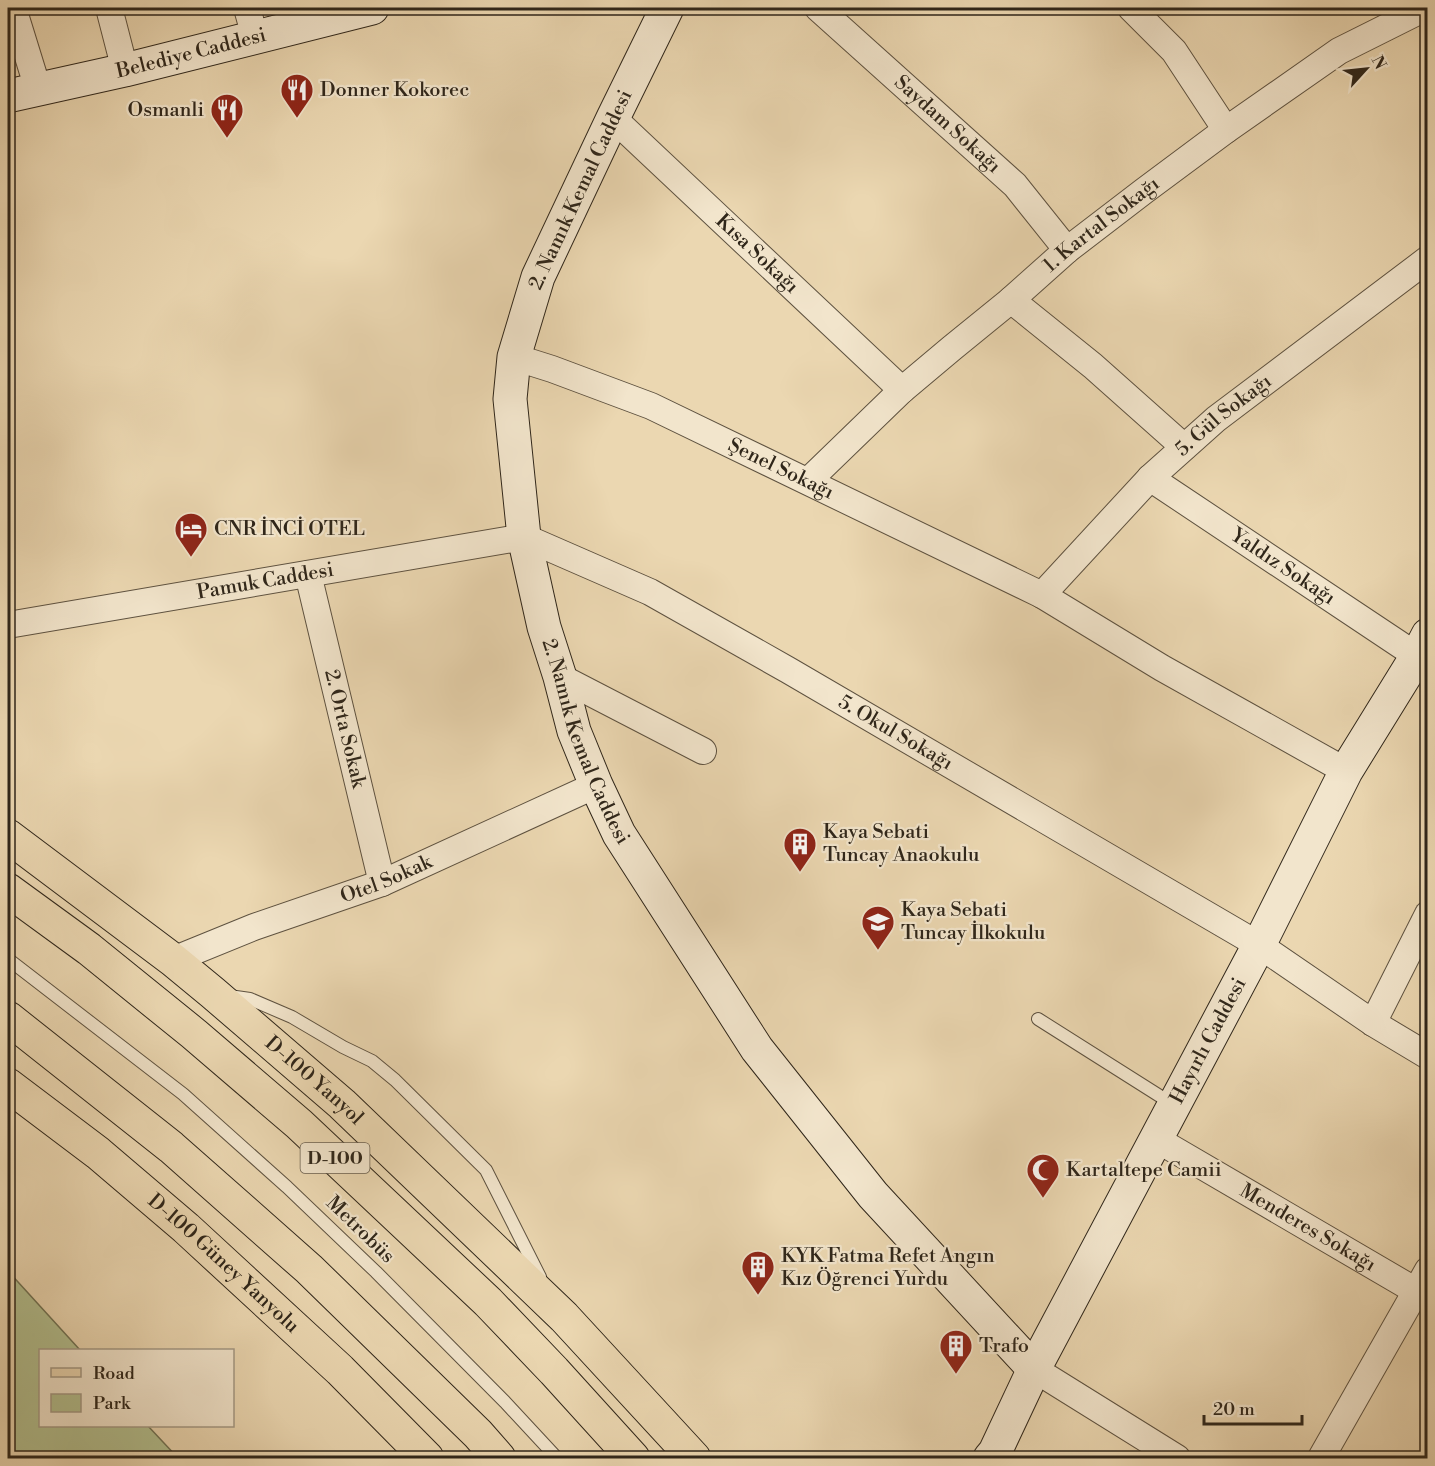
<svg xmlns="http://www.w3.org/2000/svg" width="1435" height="1466" viewBox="0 0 1435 1466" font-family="'Libre Bodoni',serif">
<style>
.green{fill:#b2bf8f;stroke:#707254;stroke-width:1.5}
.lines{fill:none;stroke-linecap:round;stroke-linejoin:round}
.service-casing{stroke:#5e5240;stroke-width:14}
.minor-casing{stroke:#5e5240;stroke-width:28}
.secondary-casing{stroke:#2f261a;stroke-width:35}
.primary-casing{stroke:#2f261a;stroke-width:35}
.trunk-casing{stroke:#2f261a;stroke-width:35}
.service{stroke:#f2e5cc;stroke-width:12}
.minor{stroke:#f2e5cc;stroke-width:26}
.secondary{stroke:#f2e5cc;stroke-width:33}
.primary{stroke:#ebd7b1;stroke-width:33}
.trunk{stroke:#ebd7b1;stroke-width:33}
.labels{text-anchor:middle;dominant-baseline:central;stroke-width:4.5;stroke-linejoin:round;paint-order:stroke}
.shield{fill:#f2e5cc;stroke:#6a5f4f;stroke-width:1.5}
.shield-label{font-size:18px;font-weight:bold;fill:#2f261a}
.street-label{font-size:20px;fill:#2f261a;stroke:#f2e5cc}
.poi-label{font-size:20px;fill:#2f261a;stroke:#f2e5cc;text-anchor:start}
</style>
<rect width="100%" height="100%" fill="#ebd7b1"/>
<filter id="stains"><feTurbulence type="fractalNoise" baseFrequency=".00333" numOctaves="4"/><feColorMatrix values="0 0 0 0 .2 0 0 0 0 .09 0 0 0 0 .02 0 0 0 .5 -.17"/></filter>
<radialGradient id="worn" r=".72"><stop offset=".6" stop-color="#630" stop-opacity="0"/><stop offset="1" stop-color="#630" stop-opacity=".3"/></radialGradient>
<path class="green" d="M8,1271L80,1350H40V1426H148L178,1458H8Z"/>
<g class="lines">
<g class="service-casing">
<path id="service" d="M8,959L183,1094L287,1187L376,1272L505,1402L557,1458
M229,996L250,999L292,1017L343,1047L372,1061L395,1080L486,1170L540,1277
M1038,1019L1174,1105"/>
</g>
<g class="minor-casing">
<g id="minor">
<path d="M13,8L38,89"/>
<path d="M109,8L125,70"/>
<path d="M247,8L255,37"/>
<path id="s1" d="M818,8L1015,185L1067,250"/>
<path d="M1131,8L1174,51L1226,130"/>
<path id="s2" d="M613,118L902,390"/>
<path d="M1011,300L1093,366L1184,447"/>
<path id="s3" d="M514,357L552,369L651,406L1042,595L1162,668L1346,771"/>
<path id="s4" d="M1150,478L1417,656"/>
<path id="s5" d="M808,481L902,390L952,348L1011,300L1067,250L1144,191L1226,130L1339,51L1425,8"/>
<path id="s6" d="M308,574L382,883"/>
<path id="s7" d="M1042,595L1150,478L1216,419L1428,259"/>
<path id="s8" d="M8,625L524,537L650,592L788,670L1259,945L1373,1023L1428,1056"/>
<path d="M560,677L703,751"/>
<path id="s9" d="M173,960L254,927L382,883L596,785"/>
<path d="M1373,1023L1428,914"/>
<path id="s10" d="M1156,1139L1428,1298"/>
<path d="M1034,1369L1177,1458"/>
<path d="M1321,1458L1428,1270"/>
</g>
</g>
<g class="secondary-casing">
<g id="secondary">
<path id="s11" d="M667,8L613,118L538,277L514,357L510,399L524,537L544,627L560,677L574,731L596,785L619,834L757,1049L873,1195L1034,1369"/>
<path id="s12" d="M8,96L125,70L372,8"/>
<path id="s13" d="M990,1458L995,1452L1034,1369L1259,945L1346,771L1417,656L1428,635"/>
</g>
</g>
<g class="primary-casing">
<g id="primary">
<path id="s14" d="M8,836L173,960L213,993L342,1104L564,1317L694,1458"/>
<path id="s15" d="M8,1085L98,1153L186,1228L340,1370L427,1458"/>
</g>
</g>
<g class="trunk-casing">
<path id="trunk" d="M8,890L89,949L194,1034L299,1124L488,1302L554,1371L633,1458
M8,1018L171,1147L309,1269L478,1434L499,1458"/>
</g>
<use href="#service" class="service"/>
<use href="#minor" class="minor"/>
<use href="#secondary" class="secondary"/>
<use href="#primary" class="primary"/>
<use href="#trunk" class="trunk"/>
</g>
<defs>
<g id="restaurant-pin" transform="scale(1.725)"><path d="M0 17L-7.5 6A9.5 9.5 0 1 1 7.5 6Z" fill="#8f2418" stroke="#f2e5cc"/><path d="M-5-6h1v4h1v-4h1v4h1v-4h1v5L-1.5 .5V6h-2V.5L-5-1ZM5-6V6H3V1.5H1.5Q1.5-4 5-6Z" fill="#fff"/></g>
<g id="hotel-pin" transform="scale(1.725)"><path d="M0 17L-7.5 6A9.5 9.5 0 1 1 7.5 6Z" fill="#8f2418" stroke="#f2e5cc"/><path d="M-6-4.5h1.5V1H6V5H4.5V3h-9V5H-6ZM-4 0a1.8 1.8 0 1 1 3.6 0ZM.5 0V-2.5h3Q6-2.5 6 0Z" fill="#fff"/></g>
<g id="building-pin" transform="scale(1.725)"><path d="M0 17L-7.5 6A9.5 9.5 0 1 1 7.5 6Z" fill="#8f2418" stroke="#f2e5cc"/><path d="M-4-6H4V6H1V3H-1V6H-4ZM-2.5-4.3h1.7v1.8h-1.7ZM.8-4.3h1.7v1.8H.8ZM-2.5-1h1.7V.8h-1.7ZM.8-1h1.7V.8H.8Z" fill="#fff"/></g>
<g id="school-pin" transform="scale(1.725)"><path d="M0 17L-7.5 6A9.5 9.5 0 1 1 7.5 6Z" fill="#8f2418" stroke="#f2e5cc"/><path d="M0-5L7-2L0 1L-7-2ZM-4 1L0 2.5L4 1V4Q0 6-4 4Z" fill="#fff"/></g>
<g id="mosque-pin" transform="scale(1.725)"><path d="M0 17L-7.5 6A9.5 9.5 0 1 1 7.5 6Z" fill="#8f2418" stroke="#f2e5cc"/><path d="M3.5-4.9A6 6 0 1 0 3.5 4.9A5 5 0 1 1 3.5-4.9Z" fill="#fff"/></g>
</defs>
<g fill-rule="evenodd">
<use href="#restaurant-pin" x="297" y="90"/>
<use href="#restaurant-pin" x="227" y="110"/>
<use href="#hotel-pin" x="191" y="529"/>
<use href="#building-pin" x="800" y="844"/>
<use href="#school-pin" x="878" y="922"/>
<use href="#mosque-pin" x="1043" y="1170"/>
<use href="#building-pin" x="758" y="1267"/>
<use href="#building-pin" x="956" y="1346"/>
</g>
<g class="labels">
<rect class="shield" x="300.5" y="1143" width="69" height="30" rx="4.5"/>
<g class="shield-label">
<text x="335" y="1158">D-100</text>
</g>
<g class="street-label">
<text stroke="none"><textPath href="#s12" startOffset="188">Belediye Caddesi</textPath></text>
<text stroke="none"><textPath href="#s1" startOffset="174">Saydam Sokağı</textPath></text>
<text transform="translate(581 190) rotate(-65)">2. Namık Kemal Caddesi</text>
<text stroke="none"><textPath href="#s5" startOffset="390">1. Kartal Sokağı</textPath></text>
<text stroke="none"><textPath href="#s2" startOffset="198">Kısa Sokağı</textPath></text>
<text stroke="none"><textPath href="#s7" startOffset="256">5. Gül Sokağı</textPath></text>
<text stroke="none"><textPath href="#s3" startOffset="290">Şenel Sokağı</textPath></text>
<text stroke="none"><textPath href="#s4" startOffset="160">Yaldız Sokağı</textPath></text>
<text stroke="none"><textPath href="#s8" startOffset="261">Pamuk Caddesi</textPath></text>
<text stroke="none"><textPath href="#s6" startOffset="159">2. Orta Sokak</textPath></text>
<text stroke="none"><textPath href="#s8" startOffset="944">5. Okul Sokağı</textPath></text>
<text stroke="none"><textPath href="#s11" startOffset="777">2. Namık Kemal Caddesi</textPath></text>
<text stroke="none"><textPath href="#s9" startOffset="228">Otel Sokak</textPath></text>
<text stroke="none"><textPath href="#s13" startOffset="471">Hayırlı Caddesi</textPath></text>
<text stroke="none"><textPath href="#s14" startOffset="392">D-100 Yanyol</textPath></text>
<text stroke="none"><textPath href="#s10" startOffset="176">Menderes Sokağı</textPath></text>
<text transform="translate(360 1230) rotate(44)">Metrobüs</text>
<text stroke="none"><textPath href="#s15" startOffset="280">D-100 Güney Yanyolu</textPath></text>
</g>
<g class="poi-label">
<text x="320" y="90">Donner Kokorec</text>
<text x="204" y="110" text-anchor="end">Osmanli</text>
<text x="214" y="529">CNR İNCİ OTEL</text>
<text x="823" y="832">Kaya Sebati<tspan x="823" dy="23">Tuncay Anaokulu</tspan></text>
<text x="901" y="910">Kaya Sebati<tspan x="901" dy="23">Tuncay İlkokulu</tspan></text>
<text x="1066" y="1170">Kartaltepe Camii</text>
<text x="781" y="1256">KYK Fatma Refet Angın<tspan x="781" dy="23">Kız Öğrenci Yurdu</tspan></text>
<text x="979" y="1346">Trafo</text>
</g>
</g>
<rect width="1435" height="1466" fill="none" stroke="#ebd7b1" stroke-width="30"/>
<rect x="9" y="9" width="1417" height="1448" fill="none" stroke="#2f261a" stroke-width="3"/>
<rect x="15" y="15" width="1405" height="1436" fill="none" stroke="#2f261a" stroke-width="1.5"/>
<rect x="39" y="1349" width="195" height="78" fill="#f2e5cc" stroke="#a49985" stroke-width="1.5"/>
<rect x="51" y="1368" width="30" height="9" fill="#ebd7b1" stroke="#a49985" stroke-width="1.5"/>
<text x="93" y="1379" font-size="18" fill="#2f261a">Road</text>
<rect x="51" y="1394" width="30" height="18" fill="#b2bf8f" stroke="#a49985" stroke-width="1.5"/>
<text x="93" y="1409" font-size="18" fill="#2f261a">Park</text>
<g transform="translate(1366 69) rotate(63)" stroke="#f2e5cc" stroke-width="4.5" paint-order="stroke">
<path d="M0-4.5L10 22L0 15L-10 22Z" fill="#2f261a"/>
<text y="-9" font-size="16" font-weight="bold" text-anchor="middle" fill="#2f261a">N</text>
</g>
<path d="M1204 1415v9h98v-9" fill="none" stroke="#2f261a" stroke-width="3"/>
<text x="1213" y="1415" font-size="18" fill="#2f261a" stroke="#f2e5cc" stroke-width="4.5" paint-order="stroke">20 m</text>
<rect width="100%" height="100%" filter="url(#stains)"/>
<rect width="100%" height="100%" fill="url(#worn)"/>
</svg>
